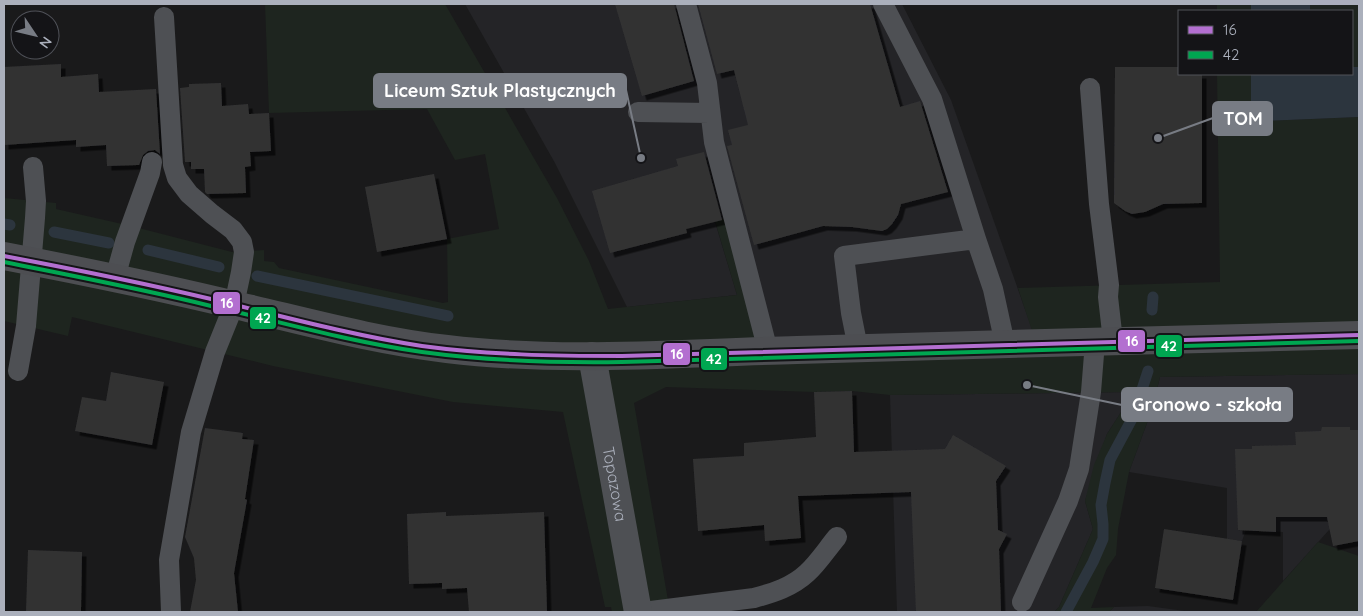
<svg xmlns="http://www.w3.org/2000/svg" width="1363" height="616" viewBox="0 0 1363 616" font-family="Quicksand,sans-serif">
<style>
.built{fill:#242427}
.green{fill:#1e251f}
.water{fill:#2c353e}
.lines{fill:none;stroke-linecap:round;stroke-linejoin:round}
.stream{stroke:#2c353e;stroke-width:11}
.building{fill:#323233;filter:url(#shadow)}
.lane{stroke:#4e5054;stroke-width:20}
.street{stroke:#4e5054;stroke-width:28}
.secondary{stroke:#4d4e52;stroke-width:28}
.bus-1-casing{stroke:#141417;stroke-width:8}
.bus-2-casing{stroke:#141417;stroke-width:8}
.bus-1{stroke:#b36fd0;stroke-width:4}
.bus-2{stroke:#00a651;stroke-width:4}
.labels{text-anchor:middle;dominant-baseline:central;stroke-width:4;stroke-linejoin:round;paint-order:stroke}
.street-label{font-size:16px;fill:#abb0bc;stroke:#141417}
.leader{fill:none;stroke:#787c84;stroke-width:2}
.callout-dot{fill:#787c84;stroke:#141417;stroke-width:2}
.callout{fill:#787c84;stroke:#787c84;stroke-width:2}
.callout-label{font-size:18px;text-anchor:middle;font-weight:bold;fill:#fff}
.line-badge{stroke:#141417;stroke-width:2}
.badge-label{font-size:14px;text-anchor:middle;font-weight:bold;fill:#fff}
</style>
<defs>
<filter id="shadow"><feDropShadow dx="4.5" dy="4.5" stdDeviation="0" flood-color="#0009"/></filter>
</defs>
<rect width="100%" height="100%" fill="#1a1a1b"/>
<path class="built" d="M465,4H902L951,100L1037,343L768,351L733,216L715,222L737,295L627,307L555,163Z
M1359,374V502L1352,513L1329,530L1283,581V532L1246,530L1242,541L1227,539V488L1129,472L1151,412L1160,377Z
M1129,392L1125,406L1107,434L1085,501L1093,529L1059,607L1054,612H897L890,395Z
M1148,606L1192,612H1109L1114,607Z"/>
<path class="green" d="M265,4H445L557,198L589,261L608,309L737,295L715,221L733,216L768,350L1036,343L1018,288L1220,282L1217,74H1251V108L1267,121L1359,117V374L1160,377L1151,412L1129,472L1118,529L1116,555L1107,568L1091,608L1114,607L1109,612H1054L1059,607L1093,529L1085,501L1094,465L1107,434L1125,406L1129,392L890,395L852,391L814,392L666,387L634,403L670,612H612L611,607H605L563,412L453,402L273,366L72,317L68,336L4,321V198L56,203V209L131,226L232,252L264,250V261L274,262L279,268L443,303L448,302L447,239L499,229L485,154L455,160L427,109L269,113Z
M1217,4H1251V11H1217Z
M1310,4H1359V67H1352V11H1310Z
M1318,542L1359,556V612H1256Z"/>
<path class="water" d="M1251,4H1310V11H1251Z
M1352,67H1359V117L1267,121L1257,116L1251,108V74H1352Z"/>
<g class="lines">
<path class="stream" d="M4,224L10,225
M54,232L109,243
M148,250L219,267
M257,276L448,316
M1152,310L1153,297
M1066,612L1093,562L1103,539V524L1101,505L1105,483L1110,460L1133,417L1148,371"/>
</g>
<path class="building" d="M615,4H674L694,81L642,96Z
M698,4H870L900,107L920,101L948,192L901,204L898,215L892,224L887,229L882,231L852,227L823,226L754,245L727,146L732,145L728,130L748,125L734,70L717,74Z
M61,64V77L98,74L99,92L156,89L160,154L155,150L148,151L143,155L139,165L107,166L106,145L76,147V140L4,145V67Z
M1115,67H1179V74H1202V203L1163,204L1145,212L1132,214L1125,211L1114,203Z
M221,83L222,106L248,104L249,114L269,113L271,151L250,152L251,166L245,167L246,193L207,194L205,192L204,169H191V162H185L180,88L189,87V84Z
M704,152L722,220L686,229L687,233L610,253L592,191L678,166L676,159Z
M434,174L447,239L377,252L365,187Z
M111,372L164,382L152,445L75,431L82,397L106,401Z
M852,391L854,452L945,449L953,435L1006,466L996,481L998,530L1007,534L999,549L1001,612H916L911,492L798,496L801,538L765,541L764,525L698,531L693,459L744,456V443L816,437L814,392Z
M1322,427H1350V430H1359V541L1333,546L1327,517H1276V532L1238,530L1235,449H1252V446L1296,445L1295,432L1321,431Z
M205,428L243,433L242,439L254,440L245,499L247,500L234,573L238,612H190L196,580L194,558L185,537Z
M446,512V516L544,512L547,612H469L467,588L442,589V583L409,584L407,514Z
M1164,529L1242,541L1233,600L1155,588Z
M28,550L82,552L81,612H26Z"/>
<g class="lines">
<path class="lane" d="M686,4L707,83L714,142L768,351
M883,4L932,99L976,239
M164,17L173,165L177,178L189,194L212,214L233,230L242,242L244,252L241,272L234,305L215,352L191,432L169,560L171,612
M1090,88L1099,204L1109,285L1108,297L1113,341
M638,112L710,113
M115,278L125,242L150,173L152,162
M858,348L851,313L844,256L976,239L993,289L1005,344
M18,371L26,326L35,218L36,201L33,167
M1022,602L1068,501L1079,469L1091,392L1095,342
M643,612L754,598C773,593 792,587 807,573C818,563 827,549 837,537"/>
<path class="street" id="s1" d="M592,356L638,612"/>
<path class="secondary" d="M4,256C82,271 161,287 239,306C308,322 376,341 447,349C563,363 680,353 797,350C984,345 1172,339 1359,335"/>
<g class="bus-1-casing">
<path id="bus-1" d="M4,256C73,269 143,283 211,299C281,316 351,335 422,346C488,355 555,356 622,356L1359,335"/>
</g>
<g class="bus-2-casing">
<path id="bus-2" d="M4,262C73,276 142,289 211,306C281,322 351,342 422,352C488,361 555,363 622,362L1359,341"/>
</g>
<use href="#bus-1" class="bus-1"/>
<use href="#bus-2" class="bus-2"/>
</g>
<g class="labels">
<g class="street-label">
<text stroke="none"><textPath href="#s1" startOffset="130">Topazowa</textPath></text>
</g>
</g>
<path class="leader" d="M641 158L626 90M1158 138L1213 118M1027 385L1122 405"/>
<g class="callout-dot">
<circle cx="641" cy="158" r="5"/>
<circle cx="1158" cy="138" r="5"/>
<circle cx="1027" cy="385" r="5"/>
</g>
<g class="callout">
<rect x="374" y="74" width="252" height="33" rx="5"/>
<rect x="1213" y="102" width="59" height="33" rx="5"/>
<rect x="1122" y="388" width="170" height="33" rx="5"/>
</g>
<g class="callout-label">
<text x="500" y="97">Liceum Sztuk Plastycznych</text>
<text x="1243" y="125">TOM</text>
<text x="1207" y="411">Gronowo - szkoła</text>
</g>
<g class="line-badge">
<rect x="212" y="291" width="29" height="24" rx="5" fill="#b36fd0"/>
<rect x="249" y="306" width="28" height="24" rx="5" fill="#00a651"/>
<rect x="1117" y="329" width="29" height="24" rx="5" fill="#b36fd0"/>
<rect x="1155" y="334" width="28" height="24" rx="5" fill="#00a651"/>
<rect x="662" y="342" width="29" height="24" rx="5" fill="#b36fd0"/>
<rect x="700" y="347" width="28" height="24" rx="5" fill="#00a651"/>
</g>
<g class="badge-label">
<text x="227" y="308">16</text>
<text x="263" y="323">42</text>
<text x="1132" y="346">16</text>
<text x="1169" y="351">42</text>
<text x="677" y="359">16</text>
<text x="714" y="364">42</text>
</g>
<rect width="1363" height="616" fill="none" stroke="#abb0bc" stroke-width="10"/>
<rect x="1178" y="10" width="175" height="65" fill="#141417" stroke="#505259"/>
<rect x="1188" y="26" width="25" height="8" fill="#b36fd0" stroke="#505259"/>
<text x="1223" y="35" font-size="15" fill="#abb0bc">16</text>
<rect x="1188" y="51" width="25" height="8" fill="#00a651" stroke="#505259"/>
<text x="1223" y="60" font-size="15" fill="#abb0bc">42</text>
<g transform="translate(35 35) rotate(125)"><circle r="24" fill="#141417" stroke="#505259"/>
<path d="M0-4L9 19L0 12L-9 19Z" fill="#787c84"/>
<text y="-8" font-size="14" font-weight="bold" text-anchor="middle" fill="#abb0bc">N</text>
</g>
</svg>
